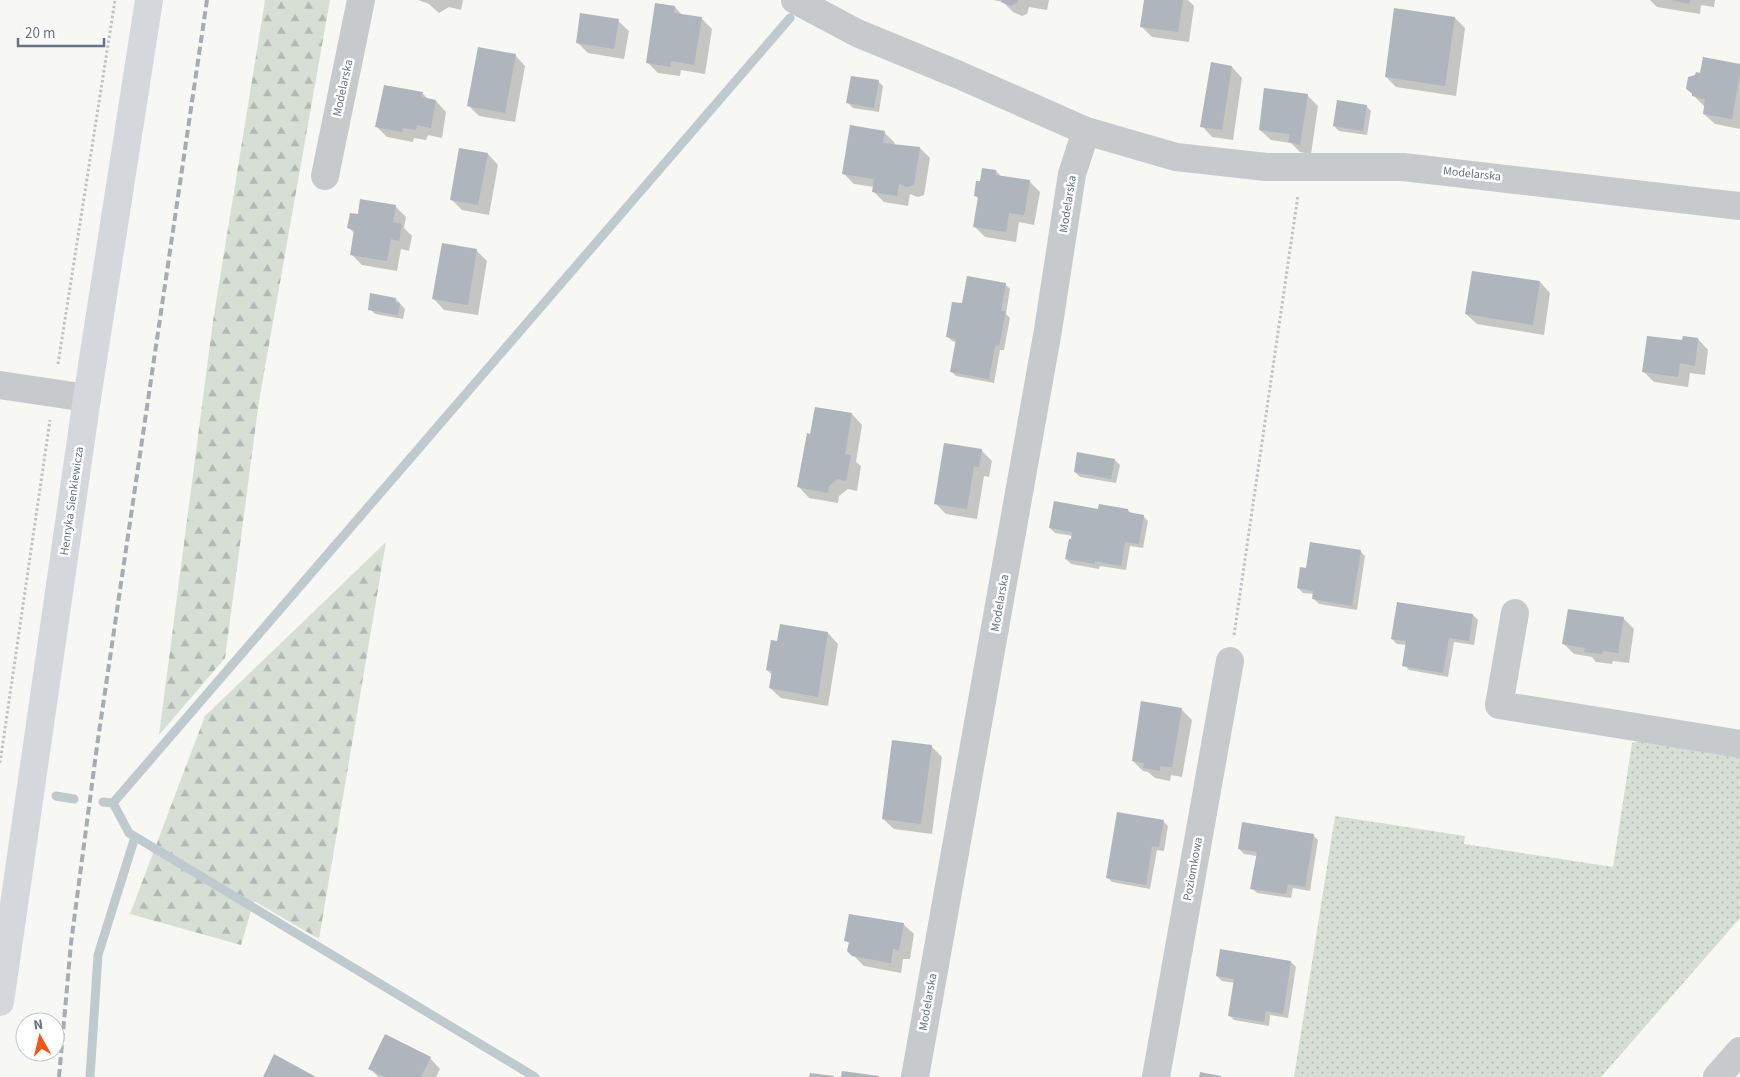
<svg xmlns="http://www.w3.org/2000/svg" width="1740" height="1077" viewBox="0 0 1740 1077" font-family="'Source Sans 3',sans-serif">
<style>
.grass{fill:url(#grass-dots)}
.forest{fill:url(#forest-firs)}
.shadow{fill:#0003}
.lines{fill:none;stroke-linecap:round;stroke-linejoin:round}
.stream{stroke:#bfcacf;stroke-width:9}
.building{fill:#aeb5bc}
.path{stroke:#c0c2c4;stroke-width:3;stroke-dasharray:2.5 2.5;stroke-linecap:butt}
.minor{stroke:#c6cacd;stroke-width:28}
.tertiary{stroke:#c6cacd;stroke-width:28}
.secondary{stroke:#d4d8dd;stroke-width:28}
.rail{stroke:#a6acb2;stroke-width:4;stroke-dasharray:8 4;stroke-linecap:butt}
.labels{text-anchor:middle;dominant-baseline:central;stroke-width:5;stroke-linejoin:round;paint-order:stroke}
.street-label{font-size:12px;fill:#647586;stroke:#fff}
</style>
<defs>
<pattern id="grass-dots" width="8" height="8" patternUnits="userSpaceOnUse" patternTransform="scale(1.25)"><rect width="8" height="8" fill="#d7dfd4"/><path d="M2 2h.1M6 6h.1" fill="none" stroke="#b2b9b2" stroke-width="1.8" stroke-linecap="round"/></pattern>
<pattern id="forest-firs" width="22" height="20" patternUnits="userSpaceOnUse" patternTransform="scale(1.25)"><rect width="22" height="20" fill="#d7dfd4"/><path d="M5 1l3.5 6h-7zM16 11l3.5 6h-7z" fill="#b2b9b2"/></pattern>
</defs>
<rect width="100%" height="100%" fill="#f7f7f3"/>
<path class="grass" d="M1643,740L1740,756V918L1601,1077H1294L1335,816L1465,836L1464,844L1613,867L1632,743Z"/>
<path class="forest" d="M265,0H330L259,401L225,658L159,735L213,321Z
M386,542L319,939L254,901L241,945L130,914L205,716Z"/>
<path class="shadow" d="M418,0H463L461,10L449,7L439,13L429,4Z
M993,0H1049L1047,10L1029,7L1027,14L1022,16L1013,12L1003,2Z
M1145,0H1188L1194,6L1189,42L1152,37L1141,26Z
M1650,0H1715L1714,7L1701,5L1700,14L1657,7Z
M675,7L682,15L701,18L712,29L705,74L681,70L680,76L658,73L647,62Z
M1395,9L1455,18L1465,28L1456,96L1396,87L1386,77Z
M618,21L629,31L624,59L588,53L577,42Z
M515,55L525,66L515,122L479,116L468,105Z
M1740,65V129L1715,124L1704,114L1705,107L1687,89L1696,77Z
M1232,67L1242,78L1233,140L1212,137L1202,126Z
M878,81L883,86L879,112L853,108L848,103Z
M423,94L429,100L436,101L446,112L442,138L428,135L426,140L414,138L413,142L387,137L377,127Z
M1307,95L1318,106L1311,154L1300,152L1291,143L1271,140L1260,130Z
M1366,106L1371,111L1367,135L1339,131L1334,126Z
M884,132L895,143L894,145L920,148L930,158L924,195L918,197L910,194L908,206L884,202L873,191L874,187L854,184L844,174Z
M488,154L498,165L489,215L462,210L451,199Z
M996,171L1002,177L1029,181L1040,192L1034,225L1019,222L1016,242L985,237L974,226L979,199L975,195L981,183Z
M395,206L406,217L404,228L412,236L409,251L401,249L397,271L362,265L351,254L355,234L349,228L359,215Z
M476,250L487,261L478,315L444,310L434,299Z
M1540,282L1550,293L1544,335L1477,324L1466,314Z
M1005,284L1010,289L1006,314L1010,318L1004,350H1000L994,383L956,376L951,371L956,342L952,341L947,336L963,305Z
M396,299L405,309L403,319L375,314L370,309Z
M1684,337L1698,339L1708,350L1705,375L1690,373L1688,387L1654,382L1643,371L1683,342Z
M852,414L862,425L856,462L861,466L857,491L848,489L839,496L838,503L809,498L799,487L811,435Z
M981,450L992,461L989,477L984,476L977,519L946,514L935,503Z
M1115,460L1120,465L1116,483L1080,477L1075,472Z
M1099,510H1128L1131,513L1143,516L1148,521L1143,548L1130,546L1126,570L1100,566L1099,569L1071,564L1066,559L1073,536L1055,533L1050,528Z
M1360,551L1365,556L1357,610L1319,604L1314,599V594L1303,593L1298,588L1307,570Z
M1473,615L1478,620L1474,645L1454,642L1448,677L1409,670L1404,665L1407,645L1397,644L1392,639Z
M1623,618L1634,629L1629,663L1613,661L1612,664L1596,662L1592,657L1574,654L1564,644Z
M828,633L838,644L828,706L781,698L770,688L772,675L767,670L778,642Z
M1181,709L1192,720L1182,777L1171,775L1170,781L1155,778L1148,772L1143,771L1133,761Z
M893,741L932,747L942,757L932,834L894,829L883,819Z
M1163,821L1168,826L1164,851L1157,850L1150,889L1112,882L1107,877Z
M1313,835L1318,840L1310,891L1293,888L1291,898L1257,893L1252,888L1257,856L1244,854L1239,849Z
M903,924L914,934L910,959H903L901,973L864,966L853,955L850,944L846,940Z
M1221,951L1291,962L1296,967L1288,1018L1270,1015L1269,1026L1234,1020L1229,1015L1235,983L1222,981L1217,976Z
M430,1058L440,1069L436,1077H378L370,1068Z"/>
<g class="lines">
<path class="stream" d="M56,796L74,799
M103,802L113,803
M113,803L790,18
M113,803L129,833L535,1077
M90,1077L98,955L135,837"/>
</g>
<path class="building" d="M1001,0H1018L1017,3L1011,6L1001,2Z
M1144,0H1183L1178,32L1140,27Z
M1672,0H1690L1689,4Z
M655,3L675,6L674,13L702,17L694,65L671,61L670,67L646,63Z
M1394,8L1455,17L1445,86L1385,77Z
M580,13L619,19L614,49L576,43Z
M478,47L516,54L505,113L467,106Z
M1703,57L1740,64V73L1732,119L1703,114L1705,99L1692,96V93L1686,89L1688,77L1695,75L1696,72L1700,73Z
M1211,62L1232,66L1222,130L1200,127Z
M851,76L879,80L874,108L846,103Z
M384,85L423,92L422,97L436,100L431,128L417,125L416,130L403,128L402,132L375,127Z
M1264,88L1308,94L1300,145L1288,142L1290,134L1259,130Z
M1337,100L1367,105L1363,131L1333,126Z
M850,125L885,131L883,143L920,147L914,185L907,187L899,184L897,196L872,192L874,179L842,174Z
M459,148L488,153L478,205L450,200Z
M982,168L996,170V175L1030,180L1024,215L1009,213L1006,232L973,227L978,197L974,196L976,181H980Z
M360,199L396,205L393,222L402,224L399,241L391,239L387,261L350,255L354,230L347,228L350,213L358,214Z
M442,243L477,249L468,305L432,299Z
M1472,271L1540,281L1533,325L1465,314Z
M967,276L1006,283L1001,311H1006L999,346L995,345L989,379L950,372L956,339L946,337L952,302L962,303Z
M370,293L396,298L395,302L400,303L398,315L368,310Z
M1647,336L1682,340L1683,336L1698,338L1695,366L1680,363L1678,377L1642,372Z
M815,407L852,413L845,454L851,455L846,481L837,479L829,486L828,493L797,487L807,433L810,434Z
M944,443L982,449L979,467L974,466L967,509L934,504Z
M1077,452L1115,459L1111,479L1074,472Z
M1054,501L1098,509L1099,504L1128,509V512L1144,515L1139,544L1125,542L1121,566L1095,561V564L1065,559L1069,539H1071L1072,532L1049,528Z
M1310,542L1361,550L1352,606L1312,599L1313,591L1297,588L1300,567L1306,568Z
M1397,602L1473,614L1469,641L1449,638L1443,673L1402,666L1406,641L1391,639Z
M1568,609L1624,617L1618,653L1603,651L1602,654L1584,652L1585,648L1562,644Z
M780,624L828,632L818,697L769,688L772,671L766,670L771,640L777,641Z
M1141,701L1182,708L1172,767L1160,766V771L1143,768L1144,763L1132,761Z
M892,740L932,745L921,824L882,819Z
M1117,812L1164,820L1159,847L1152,846L1146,885L1106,878Z
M1242,822L1314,834L1305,887L1288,884L1286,894L1250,889L1257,852L1238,849Z
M849,914L904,923L899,950L893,949L891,963L852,956L847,951L849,942L844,941Z
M1220,949L1291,961L1283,1014L1266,1011L1264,1022L1228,1016L1234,979L1216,976Z
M385,1034L431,1057L421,1077H385L368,1069Z
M274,1054L316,1077H263Z
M842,1071L879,1076V1077H841Z
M1200,1072L1221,1076V1077H1199Z
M810,1073L834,1076V1077H809Z"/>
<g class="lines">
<path class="path" d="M58,364L115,0
M1234,635L1298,195
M0,763L50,420"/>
<path class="minor" d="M795,0L857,33L959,75L1086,131L1176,157L1266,167H1403L1740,206
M325,176L361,0
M0,385L87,398
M1515,613L1499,705L1740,744
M915,1077L1048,330L1072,174L1086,131
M1156,1077L1230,661"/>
<path class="tertiary" d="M1717,1077L1740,1051"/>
<path class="secondary" d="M0,1002L87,398L149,0"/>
<path class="rail" d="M59,1077L71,943L97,746L207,0"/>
</g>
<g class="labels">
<g class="street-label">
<text transform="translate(343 88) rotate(-78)">Modelarska</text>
<text transform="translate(1472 174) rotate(6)">Modelarska</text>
<text transform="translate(1068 204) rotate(-81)">Modelarska</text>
<text transform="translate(72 501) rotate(-82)">Henryka Sienkiewicza</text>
<text transform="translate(1000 603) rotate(-80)">Modelarska</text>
<text transform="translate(1193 869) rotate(-80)">Poziomkowa</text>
<text transform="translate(928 1002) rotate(-80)">Modelarska</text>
</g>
</g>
<g transform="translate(40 1037) rotate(352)"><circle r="24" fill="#ffffff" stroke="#c1c8cf"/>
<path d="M0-4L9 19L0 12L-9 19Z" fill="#ef591b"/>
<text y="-8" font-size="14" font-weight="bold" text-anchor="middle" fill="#647586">N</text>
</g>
<path d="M18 38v8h86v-8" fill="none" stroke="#647586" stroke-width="2.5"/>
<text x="25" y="38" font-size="15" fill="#647586" stroke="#ffffff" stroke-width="4" paint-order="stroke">20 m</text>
</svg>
